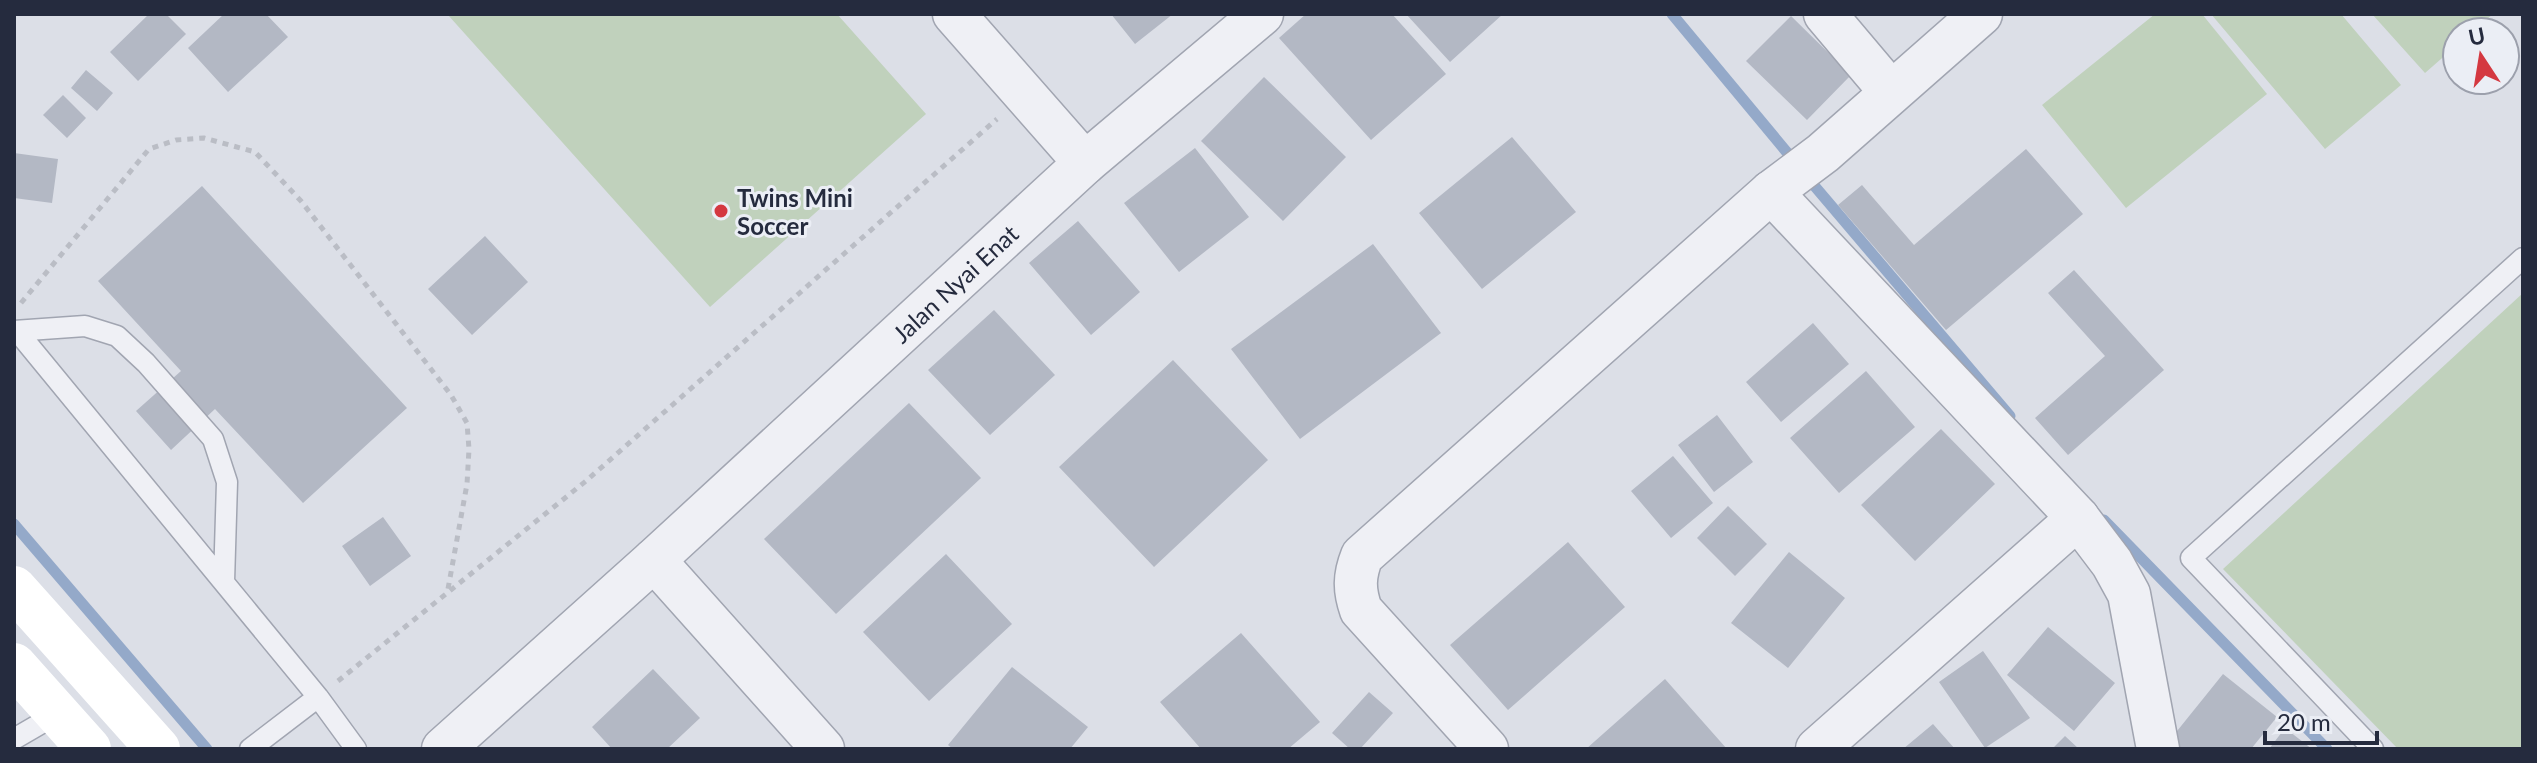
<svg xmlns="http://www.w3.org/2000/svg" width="2537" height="763" viewBox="0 0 2537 763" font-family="Lato,sans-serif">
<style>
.green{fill:#c0d1bc}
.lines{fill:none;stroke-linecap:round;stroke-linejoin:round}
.stream{stroke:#94a9c9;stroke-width:11}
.building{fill:#b3b8c4}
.service-casing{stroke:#a1a5b1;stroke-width:23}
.minor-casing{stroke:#a1a5b1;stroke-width:45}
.path{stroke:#babdc5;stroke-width:5;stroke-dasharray:6 6;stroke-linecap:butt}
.service{stroke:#eff0f5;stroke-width:20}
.minor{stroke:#eff0f5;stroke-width:42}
.secondary{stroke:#fff;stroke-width:44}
.poi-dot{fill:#d43840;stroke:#ebeef5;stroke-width:3}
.labels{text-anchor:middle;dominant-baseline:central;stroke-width:6;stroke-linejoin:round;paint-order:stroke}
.poi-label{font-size:24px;font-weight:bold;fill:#252b3e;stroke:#ebeef5;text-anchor:start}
.street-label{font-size:24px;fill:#252b3e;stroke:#ebeef5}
</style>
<rect width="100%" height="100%" fill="#dcdfe7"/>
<path class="green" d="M837,14L926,114L710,307L448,15Z
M2155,14H2202L2267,94L2126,208L2042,105Z
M2211,14H2341L2401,85L2325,149Z
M2372,14H2493L2472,32H2457V45L2425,73Z
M2523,293V749H2398L2223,569Z"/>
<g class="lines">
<path class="stream" d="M1672,14L1795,162
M1806,176L2010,416
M2104,520L2327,749
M14,524L207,749"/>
</g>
<path class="building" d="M149,14H166L186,34L138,81L110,52Z
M224,14H266L288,37L228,92L188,48Z
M1111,14H1173L1135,44Z
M1306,14H1392L1446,74L1371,140L1279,38Z
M1406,14H1503L1450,62Z
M1791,16L1851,75L1807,120L1746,61Z
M86,70L113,93L97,111L71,88Z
M1264,77L1346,157L1283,221L1201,141Z
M63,95L86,118L67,138L43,115Z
M1512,137L1576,212L1482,289L1419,213Z
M1195,148L1249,217L1179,272L1124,203Z
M2026,149L2083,214L1946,330L1838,205L1862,185L1914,245Z
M14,153L58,159L52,203L14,198Z
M202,186L407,408L303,503L215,409L171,450L136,411L181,371L98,281Z
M1078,221L1140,292L1091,335L1029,263Z
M485,236L528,282L472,335L428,289Z
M1373,244L1441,333L1300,439L1231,349Z
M2074,270L2164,370L2068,455L2035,418L2105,356L2048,293Z
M994,310L1055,375L990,435L928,370Z
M1813,323L1849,364L1781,422L1746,382Z
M1173,360L1268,460L1154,567L1059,467Z
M1866,371L1915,427L1839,493L1790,438Z
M909,403L981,478L836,614L764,539Z
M1717,415L1753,462L1714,492L1678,445Z
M1941,429L1995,484L1915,561L1861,505Z
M1673,456L1713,503L1671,538L1631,491Z
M1728,506L1767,544L1735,576L1697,538Z
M383,517L411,556L370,586L342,546Z
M1568,542L1625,607L1508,710L1450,645Z
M1789,552L1845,598L1788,668L1731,623Z
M946,554L1012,624L929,701L863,632Z
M2048,627L2115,683L2074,731L2007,675Z
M1241,633L1320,722L1288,749H1201L1160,702Z
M1983,651L2030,718L1985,748L1939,682Z
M1012,667L1088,727L1070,749H953L948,745Z
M653,669L700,718L667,749H612L592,727Z
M2223,674L2277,717L2251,749H2179L2169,741Z
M1665,679L1727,749H1586Z
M1369,692L1393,713L1360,749H1350L1332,733Z
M1933,724L1955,749H1903Z
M2285,728L2312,749H2269Z
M2065,736L2079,749H2052Z"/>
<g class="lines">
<g class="service-casing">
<path id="service" d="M14,331L85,326L117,336L146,363L213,439L227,482L224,582
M17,331L318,697L356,749
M14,739L57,714
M250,749L318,697
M2373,749L2191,558L2523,258"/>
</g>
<g class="minor-casing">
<g id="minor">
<path d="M954,14L1085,163"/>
<path d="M1825,14L1890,91"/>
<path d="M1771,192L2078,518L2112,563L2129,594L2158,749"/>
<path d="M654,560L823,749"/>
<path id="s1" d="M443,749L654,560L1085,163L1262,14"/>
<path d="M1487,749L1361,610C1354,590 1354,576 1362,556L1771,192L1823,153L1981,14"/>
<path d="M1817,749L2078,518"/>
</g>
</g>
<path class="path" d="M21,303L149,149L176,140L204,138L255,152L301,201L451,395L467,423L469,449L467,484L448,589
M338,681L586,481L997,119"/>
<use href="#service" class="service"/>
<use href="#minor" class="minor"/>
<path class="secondary" d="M14,588L158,749
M14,665L89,749"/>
</g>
<circle class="poi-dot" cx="721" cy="211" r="8"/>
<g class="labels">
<g class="poi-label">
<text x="737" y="197">Twins Mini<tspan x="737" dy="28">Soccer</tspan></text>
</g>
<g class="street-label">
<text stroke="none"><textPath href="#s1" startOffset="692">Jalan Nyai Enat</textPath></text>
</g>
</g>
<rect width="2537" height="763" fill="none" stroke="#252b3e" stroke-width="32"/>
<g transform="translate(2481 56) rotate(348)"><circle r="38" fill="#ebeef5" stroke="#9ca0ac" stroke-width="2"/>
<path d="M0-6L14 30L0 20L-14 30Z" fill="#d43840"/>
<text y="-12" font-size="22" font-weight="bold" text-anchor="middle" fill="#252b3e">U</text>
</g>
<path d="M2265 731v12h112v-12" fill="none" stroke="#252b3e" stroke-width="4"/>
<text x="2277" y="731" font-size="24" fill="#252b3e" stroke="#ebeef5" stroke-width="6" paint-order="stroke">20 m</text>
</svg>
